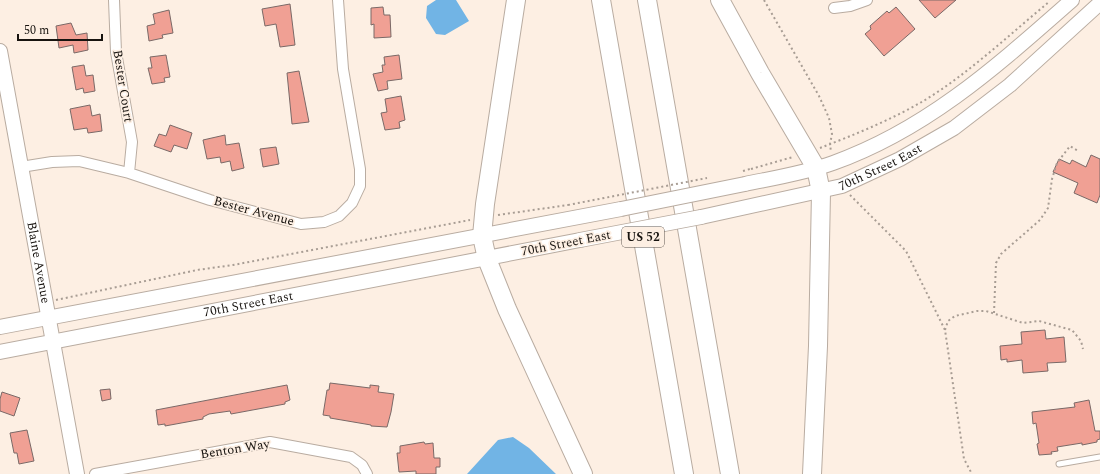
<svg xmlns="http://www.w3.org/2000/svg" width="1100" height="474" viewBox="0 0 1100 474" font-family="Spectral,serif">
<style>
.water{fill:#71b4e5}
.building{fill:#f0a094;stroke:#7a6967}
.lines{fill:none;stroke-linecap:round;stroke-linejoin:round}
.lane-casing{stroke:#b9aca1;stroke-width:7}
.street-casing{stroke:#b9aca1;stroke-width:12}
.secondary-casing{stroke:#b9aca1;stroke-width:16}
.highway-casing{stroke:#b9aca1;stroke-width:20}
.path{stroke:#a89d94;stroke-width:2;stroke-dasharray:2 3;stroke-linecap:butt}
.lane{stroke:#fff;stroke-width:5}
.street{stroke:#fff;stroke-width:10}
.secondary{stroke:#fff;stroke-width:14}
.highway{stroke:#fff;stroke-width:18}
.secondary-bridge-casing{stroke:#b9aca1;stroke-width:16;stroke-linecap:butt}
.path-bridge{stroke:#a89d94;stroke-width:2;stroke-dasharray:2 3;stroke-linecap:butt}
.secondary-bridge{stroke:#fff;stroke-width:14}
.labels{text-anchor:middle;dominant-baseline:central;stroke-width:3.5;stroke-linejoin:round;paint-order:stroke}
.shield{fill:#fdefe3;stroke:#5c554f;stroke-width:1}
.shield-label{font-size:12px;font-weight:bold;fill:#17130f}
.street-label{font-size:13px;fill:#17130f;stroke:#fdefe3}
</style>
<rect width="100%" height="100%" fill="#fdefe3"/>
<path class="water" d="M436,0H456L469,21L445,35L436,34L426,18L427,6Z
M513,437L529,448L556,474H467L498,440Z"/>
<path class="building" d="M919,0H956L935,18Z
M290,4L295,45L280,47L276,24L265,26L262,9Z
M383,7L384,15H390L391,37L374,38V24L371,25V8Z
M896,7L915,29L884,56L865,34L871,29L870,26L887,11L889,13Z
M169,10L173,33L162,35L163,38L149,41L147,26L155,24L153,14Z
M71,23L76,35L87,33L88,50L74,53L73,45L59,48L56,26Z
M166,55L170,77L164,78L165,82L152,84L148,68H152L150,57Z
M399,55L402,79L387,81L388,89L378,91L373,74L383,72L382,65H385L384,57Z
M84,65L86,76L93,75L95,91L84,93L83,88L76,90L72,67Z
M299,71L309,122L292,124L287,73Z
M401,96L405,120L399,122L400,128L385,130L381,113L387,112L385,99Z
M90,105L92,116L100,114L102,131L88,133L87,128L74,130L70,109Z
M170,125L192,133L187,149L174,145L171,152L154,146L159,134L166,136Z
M225,135L226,145L239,143L244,168L232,171L230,161L221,163L220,157L207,159L203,140Z
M276,147L279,164L263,167L260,149Z
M1091,155L1100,159V195L1097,203L1074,193L1078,183L1053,172L1059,159L1070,164L1072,160L1086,167Z
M1045,330L1046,339L1064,337L1066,362L1047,363L1048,371L1023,373L1022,360L1007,362V359L1001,360L1000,346L1022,344L1021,332Z
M330,383L370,388V385L379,386L378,392L394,394L391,412L387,427L371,426V425L330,418V416L323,415L327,390H329Z
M287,385L290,400L285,402V404L231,414L230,411L209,414L203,417V419L165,426V424L158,425L156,410Z
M110,389L111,399L102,401L100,390Z
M2,392L20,398L14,416L0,411V399Z
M1089,400L1095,431H1100V439L1097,440V442L1082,445V443L1057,447L1058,451L1051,452L1052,454L1039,455L1037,444L1039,443L1036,423L1033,424L1032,412L1075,407L1074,403Z
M27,430L34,461L19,464L17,453H14L10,433Z
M424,442L425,444L433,443L434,458H440V467H436V474H416V471L399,472L397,453H400V446Z"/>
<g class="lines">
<g class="lane-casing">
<path id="lane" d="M1059,464L1100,457"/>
</g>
<g class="street-casing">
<path id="street" d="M114,0L116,52L132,142L129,173
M834,8L850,6L867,0
M21,167L52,162L79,161L129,173L210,200L301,224L324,222L339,216L352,203L360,186V169L343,69L338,0
M95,474L270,442L351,457L362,465L367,474"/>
</g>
<g class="secondary-casing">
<g id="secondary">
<path id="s1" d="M0,51L77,474"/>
<path d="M745,184C774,178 805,173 833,163C928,129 998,65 1072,0"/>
<path id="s2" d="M701,217L842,186L900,159L954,128L1010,85L1100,3"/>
<path d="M0,327L621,209"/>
<path id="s3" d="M0,352L580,240"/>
</g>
</g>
<g class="highway-casing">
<path id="highway" d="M516,0L485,204L482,236L487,259L507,309L583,474
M601,0L684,474
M647,0L730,474
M720,0L760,73L816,168L821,192L818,346L812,474"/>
</g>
<path class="path" d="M764,0L819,96L829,118L832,134L830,144L831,152
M820,148C854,135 893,119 925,100C968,74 1010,34 1049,2
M751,169L793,157
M850,195L906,251L945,330L964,459L972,474
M498,215L568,205
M56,300L197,270L233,265L470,220
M994,313L996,263L1001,254L1040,220L1048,208L1052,179L1057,163L1070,146L1078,151
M945,330L948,321L955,316L977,311H986L1023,323L1039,321L1072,330L1081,341L1083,349"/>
<use href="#lane" class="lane"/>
<use href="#street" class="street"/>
<use href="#secondary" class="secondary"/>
<use href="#highway" class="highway"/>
<g class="secondary-bridge-casing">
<path id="secondary-bridge" d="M621,209L745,184
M580,240L701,217"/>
</g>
<path class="path-bridge" d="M743,171L750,169
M568,205L707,178"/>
<use href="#secondary-bridge" class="secondary-bridge"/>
</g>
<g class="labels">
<rect class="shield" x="622" y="227" width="42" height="20" rx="3"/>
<g class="shield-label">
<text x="643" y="237">US 52</text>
</g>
<g class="street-label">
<text transform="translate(123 86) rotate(81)">Bester Court</text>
<text stroke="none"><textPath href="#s2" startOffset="187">70th Street East</textPath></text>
<text transform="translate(254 211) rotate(15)">Bester Avenue</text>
<text transform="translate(566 243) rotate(-11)">70th Street East</text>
<text stroke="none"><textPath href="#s1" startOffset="215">Blaine Avenue</textPath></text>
<text stroke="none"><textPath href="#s3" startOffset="253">70th Street East</textPath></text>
<text transform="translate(235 449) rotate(-9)">Benton Way</text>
</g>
</g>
<path d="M18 34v6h84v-6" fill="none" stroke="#17130f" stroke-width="2"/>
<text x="24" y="34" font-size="12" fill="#17130f" stroke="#fdefe3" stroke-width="3" paint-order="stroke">50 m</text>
</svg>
